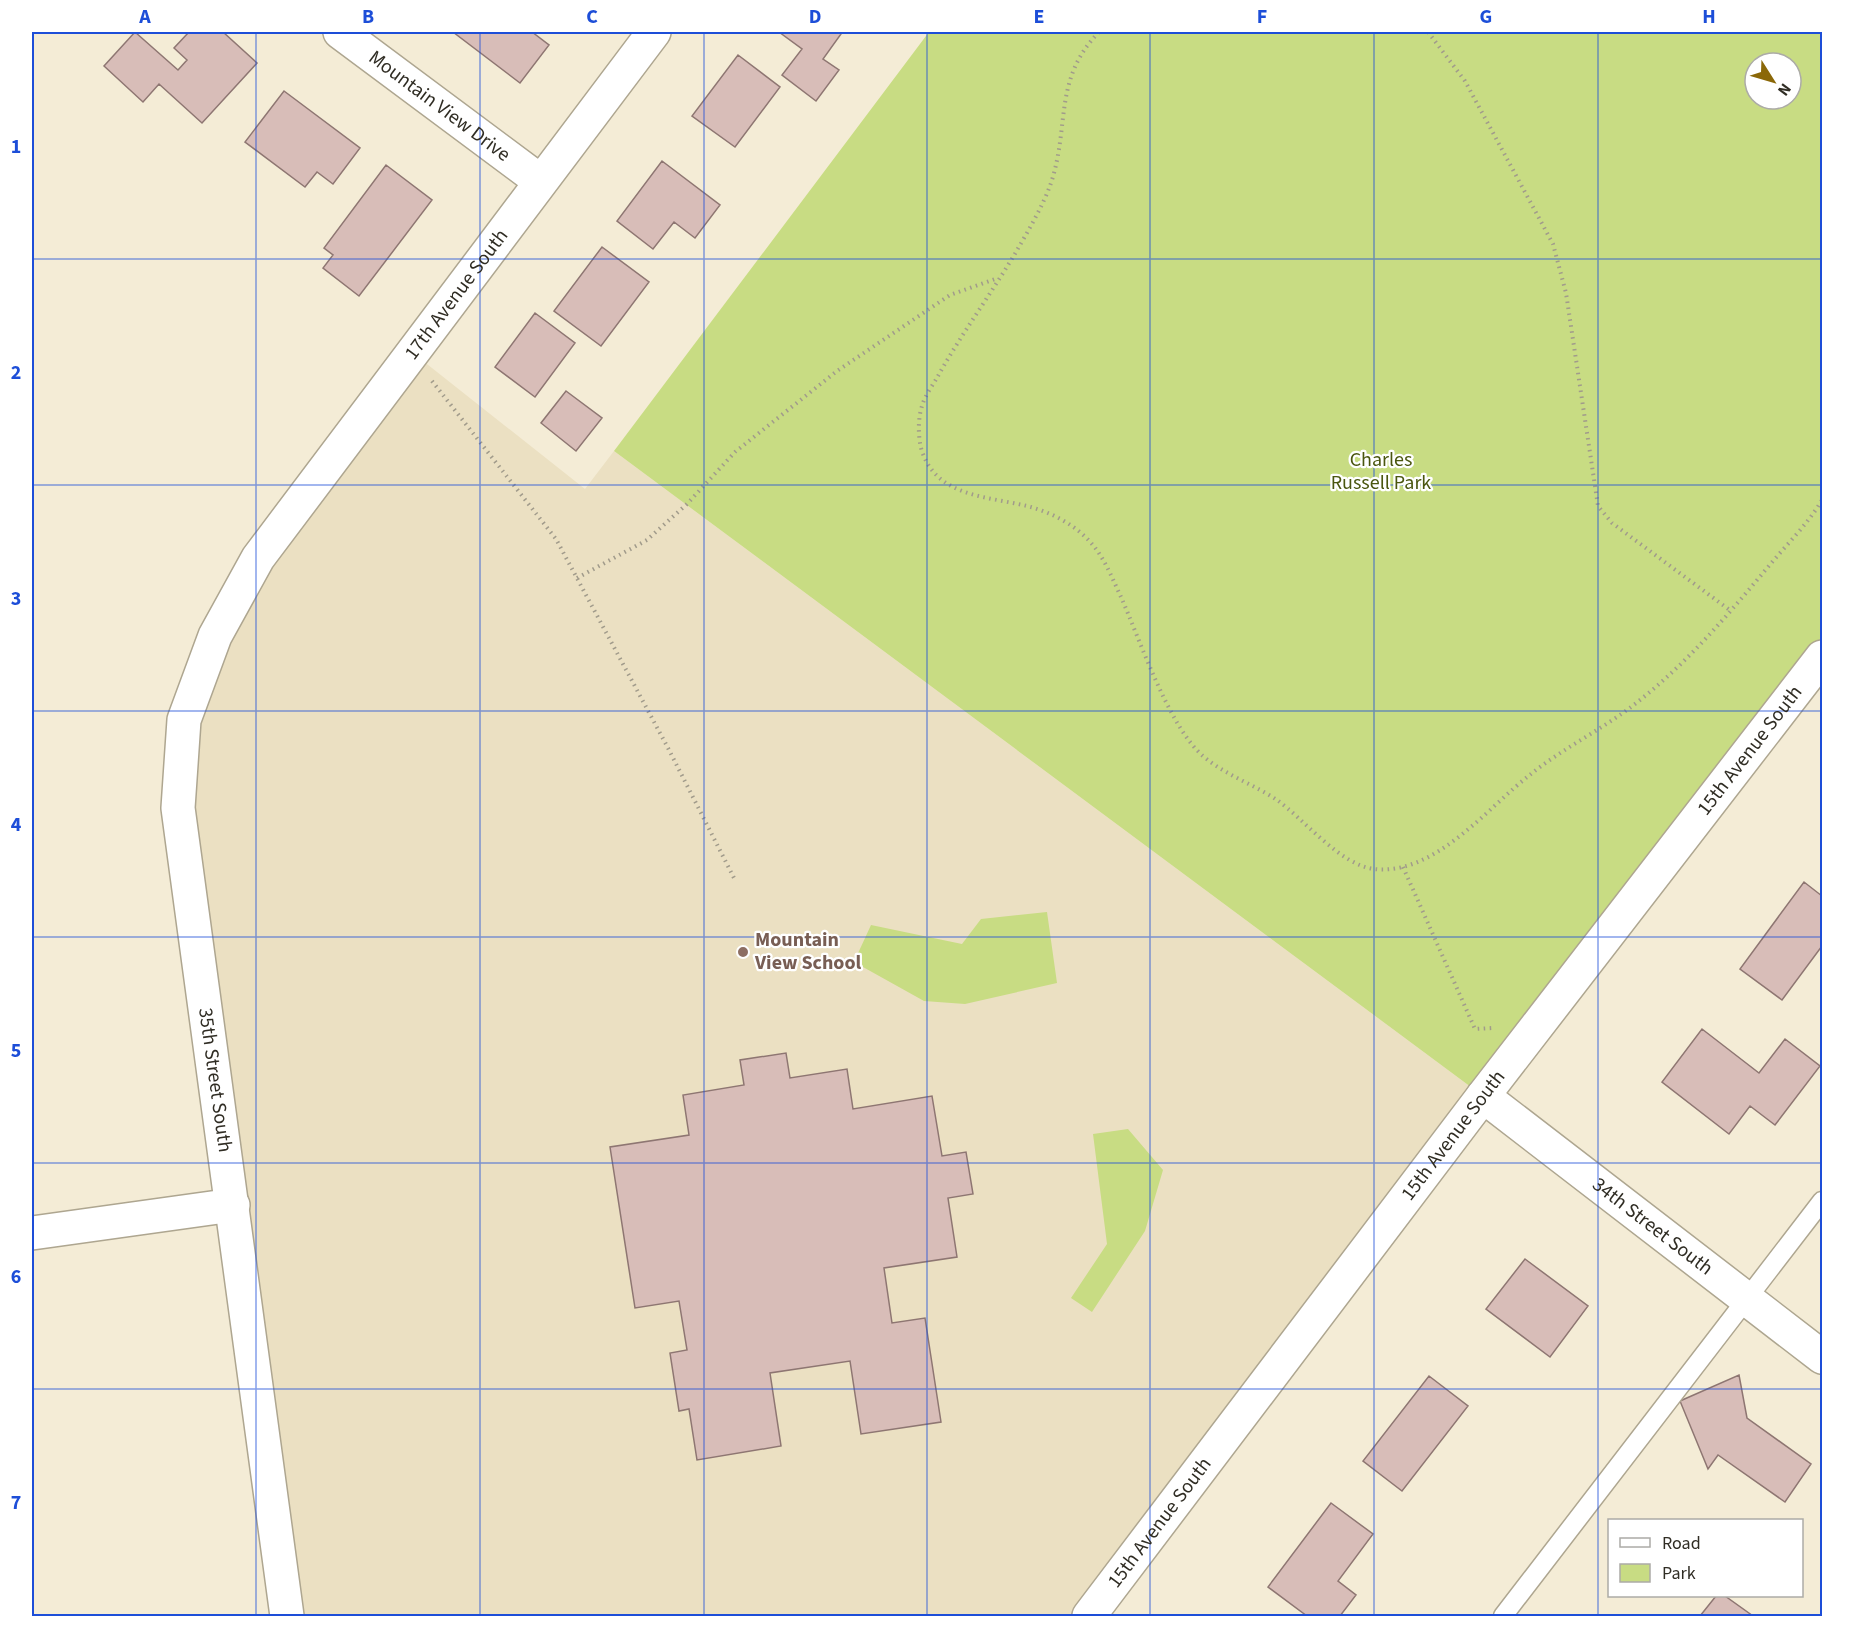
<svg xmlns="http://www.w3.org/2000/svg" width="1854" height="1648" viewBox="0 0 1854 1648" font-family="'Source Sans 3',sans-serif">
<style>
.built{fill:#ebe0c2}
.green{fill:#c8dc83;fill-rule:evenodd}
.building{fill:#d8bdb8;stroke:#8e7672;stroke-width:1.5}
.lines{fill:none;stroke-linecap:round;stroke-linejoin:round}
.lane-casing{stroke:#aea690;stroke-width:21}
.street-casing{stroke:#aea690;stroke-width:36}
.path{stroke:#a19b8b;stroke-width:4;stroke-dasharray:1.5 4.5;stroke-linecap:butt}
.lane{stroke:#fff;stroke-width:18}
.street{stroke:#fff;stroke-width:33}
.grid{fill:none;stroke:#1d4ed8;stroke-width:1.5;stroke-opacity:0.55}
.education-dot{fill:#8d6e63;stroke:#fff;stroke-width:2}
.labels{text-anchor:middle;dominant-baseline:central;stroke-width:4.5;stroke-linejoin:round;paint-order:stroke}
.street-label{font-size:20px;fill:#302d24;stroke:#fff}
.park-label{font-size:20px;fill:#4a560f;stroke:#fff}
.education-label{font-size:20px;font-weight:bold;fill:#785e54;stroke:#fff;text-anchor:start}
.neatline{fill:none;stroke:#1d4ed8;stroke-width:2}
.grid-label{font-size:20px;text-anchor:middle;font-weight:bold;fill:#1d4ed8}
</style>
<rect width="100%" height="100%" fill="#f4ecd6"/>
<path class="built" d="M413,353L585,489L614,451L1483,1096L1089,1616H287L178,808L215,636Z"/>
<path class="green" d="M929,32H1822V653L1483,1096L614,451ZM1755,63H1791V99H1755Z
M1047,912L1057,983L965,1004L924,1001L854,962L871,925L962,944L981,919Z
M1128,1129L1163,1170L1145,1231L1092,1312L1071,1298L1107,1244L1093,1134Z"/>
<path class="building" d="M135,32L178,70L187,60L174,48L189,32H223L257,63L202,123L159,84L143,102L104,66Z
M453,32H532L549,45L520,83Z
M779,32H838L841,34L823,59L839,70L816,101L782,75L802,49Z
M738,55L780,87L735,147L692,116Z
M284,91L360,148L333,184L317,172L305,187L245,142Z
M662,161L720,205L695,238L674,222L653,249L617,221Z
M386,165L432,200L359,296L323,268L333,255L324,248Z
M602,247L649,282L601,346L554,311Z
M535,313L575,343L535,397L495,367Z
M566,391L602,418L576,451L541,423Z
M1804,882L1822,896V946L1782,1000L1740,969Z
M1702,1029L1759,1073L1785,1039L1820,1066L1775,1125L1750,1106L1729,1134L1662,1082Z
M786,1053L790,1078L847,1069L853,1109L932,1096L942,1156L966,1152L973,1194L948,1198L957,1257L884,1268L892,1323L925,1318L941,1422L861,1434L850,1361L770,1373L781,1446L697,1460L689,1409L679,1411L670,1353L687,1350L679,1301L635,1308L610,1147L689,1135L683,1095L744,1085L740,1060Z
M1525,1259L1588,1306L1550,1357L1486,1309Z
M1739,1375L1747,1418L1811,1464L1785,1502L1718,1455L1708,1469L1680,1401Z
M1429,1376L1468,1406L1402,1491L1363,1461Z
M1331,1503L1373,1534L1338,1581L1356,1595L1340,1616H1307L1268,1587Z
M1716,1596H1725L1753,1616H1700Z"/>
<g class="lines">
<g class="lane-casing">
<path id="lane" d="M1503,1616L1822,1201"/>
</g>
<g class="street-casing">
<g id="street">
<path id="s1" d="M340,32L540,181"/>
<path id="s2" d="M1483,1096L1822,1357"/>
<path d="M32,1233L233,1205"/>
<path id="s3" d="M287,1616L178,808L184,720L215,636L258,558L654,32"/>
<path id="s4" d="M1089,1616L1483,1096L1822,657"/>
</g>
</g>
<path class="path" d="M1099,32C1053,79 1070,126 1051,183C1043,206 1028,231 1016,252C991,294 962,333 938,376C933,385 925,395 922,406C918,418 918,435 921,448C935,497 986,496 1027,506C1051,512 1076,525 1092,544C1105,559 1113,580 1121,597C1140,640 1169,727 1203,756C1225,775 1253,784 1277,800C1304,819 1340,865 1374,869C1435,876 1488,807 1531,774C1562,749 1599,731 1631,707C1684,667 1726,617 1768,567C1786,545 1808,524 1822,500
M1428,32L1465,81L1553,244L1566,293L1598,506L1612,523L1731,611
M432,381L556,539L668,748L734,878
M577,578L647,540L687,504L735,452L837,371L950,295L998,278
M1403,867L1475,1029L1492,1028"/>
<use href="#lane" class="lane"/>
<use href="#street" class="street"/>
</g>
<path class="grid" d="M256,32V1616M480,32V1616M704,32V1616M927,32V1616M1150,32V1616M1374,32V1616M1598,32V1616M32,259H1822M32,485H1822M32,711H1822M32,937H1822M32,1163H1822M32,1389H1822"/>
<circle class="education-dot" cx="743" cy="952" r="6"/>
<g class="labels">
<g class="street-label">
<text stroke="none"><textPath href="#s1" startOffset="124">Mountain View Drive</textPath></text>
<text stroke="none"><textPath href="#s3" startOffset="1412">17th Avenue South</textPath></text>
<text stroke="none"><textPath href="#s4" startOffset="1089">15th Avenue South</textPath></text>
<text transform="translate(215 1080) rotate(82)">35th Street South</text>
<text stroke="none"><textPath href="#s4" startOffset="603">15th Avenue South</textPath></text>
<text stroke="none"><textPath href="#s2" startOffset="214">34th Street South</textPath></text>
<text stroke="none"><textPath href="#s4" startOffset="117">15th Avenue South</textPath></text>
</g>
<g class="park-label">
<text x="1381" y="460">Charles<tspan x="1381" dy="23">Russell Park</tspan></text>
</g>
<g class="education-label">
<text x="755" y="940">Mountain<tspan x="755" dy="23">View School</tspan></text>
</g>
</g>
<rect width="1854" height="1648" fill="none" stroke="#ffffff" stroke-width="66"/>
<rect x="1608" y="1519" width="195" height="78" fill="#ffffff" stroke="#acaba7" stroke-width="1.5"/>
<rect x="1620" y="1538" width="30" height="9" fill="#ffffff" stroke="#acaba7" stroke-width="1.5"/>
<text x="1662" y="1549" font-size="18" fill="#302d24">Road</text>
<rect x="1620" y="1564" width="30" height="18" fill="#c8dc83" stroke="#acaba7" stroke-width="1.5"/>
<text x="1662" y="1579" font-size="18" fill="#302d24">Park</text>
<g transform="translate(1773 81) rotate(127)"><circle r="28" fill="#ffffff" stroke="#acaba7" stroke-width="1.5"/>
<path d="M0-4.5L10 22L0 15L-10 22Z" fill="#8b6808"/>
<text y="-9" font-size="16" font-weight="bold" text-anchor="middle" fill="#302d24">N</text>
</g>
<rect x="33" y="33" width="1788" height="1582" class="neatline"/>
<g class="grid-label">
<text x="145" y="23">A</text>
<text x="368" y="23">B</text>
<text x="592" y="23">C</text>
<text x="815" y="23">D</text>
<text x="1039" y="23">E</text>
<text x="1262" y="23">F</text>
<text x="1486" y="23">G</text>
<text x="1709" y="23">H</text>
<text x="16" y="153">1</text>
<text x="16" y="379">2</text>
<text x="16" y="605">3</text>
<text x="16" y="831">4</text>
<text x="16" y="1057">5</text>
<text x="16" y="1283">6</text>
<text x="16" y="1509">7</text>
</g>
</svg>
